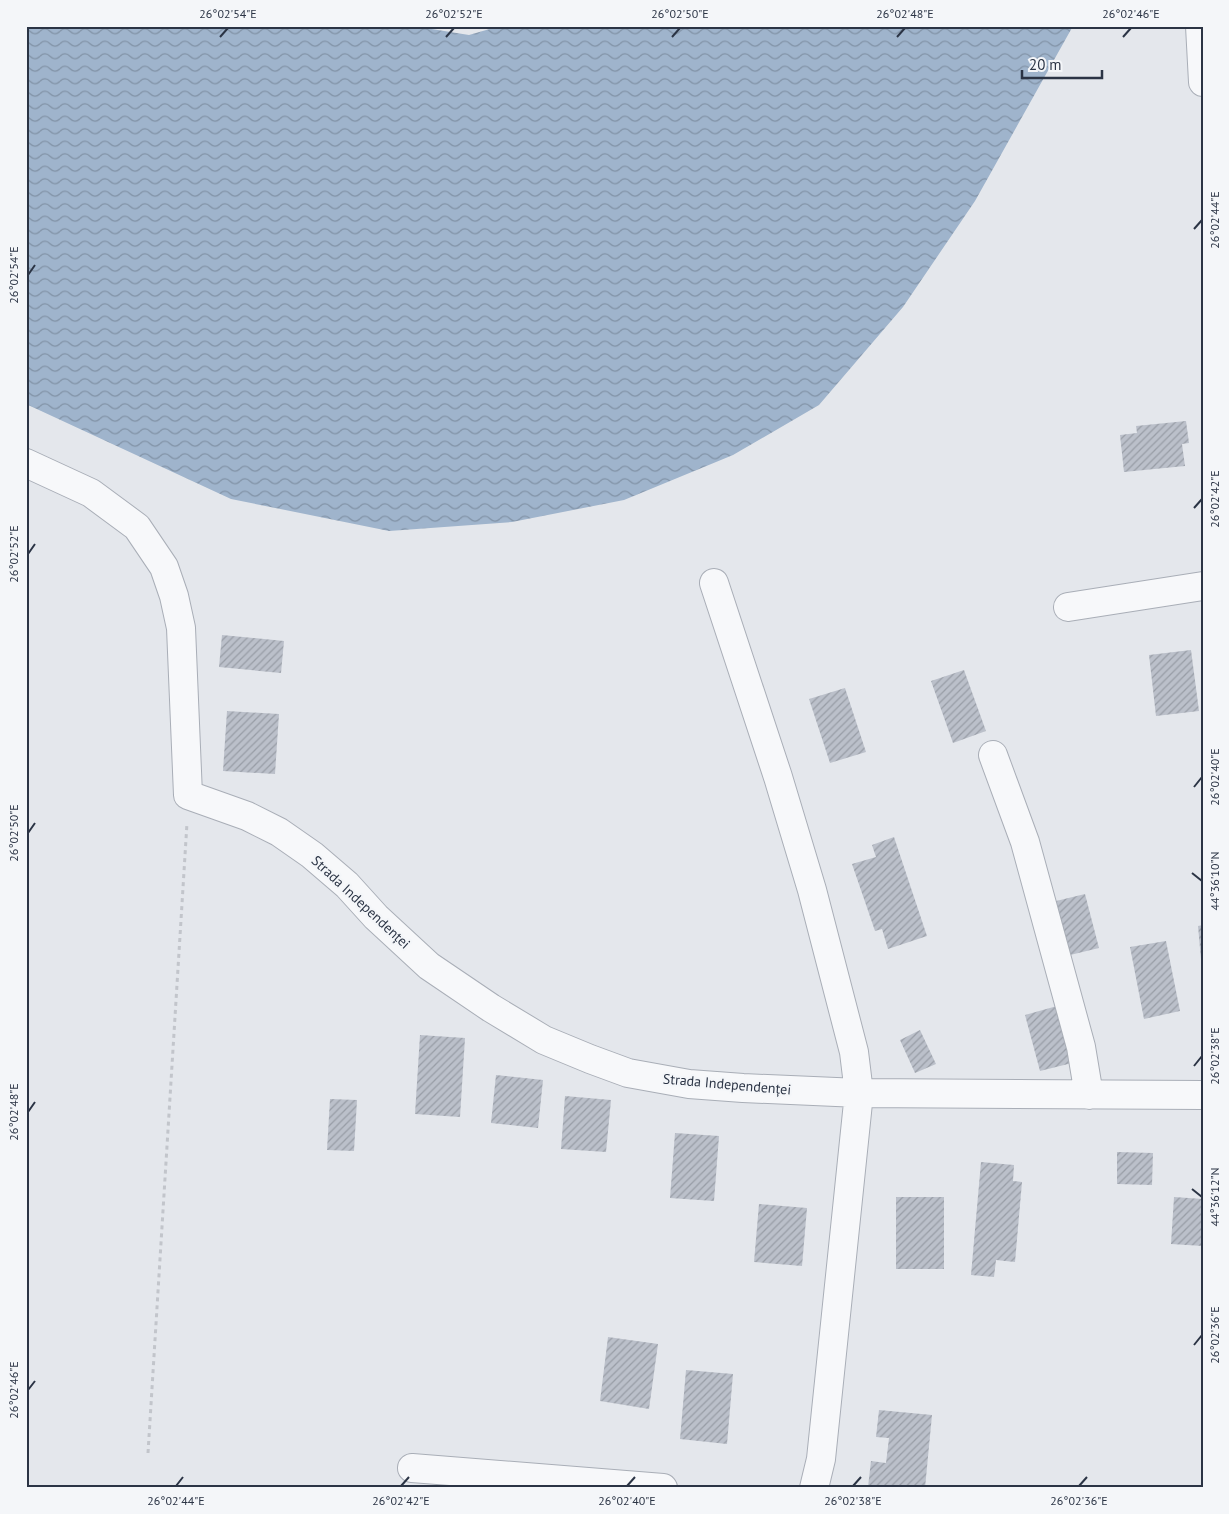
<svg xmlns="http://www.w3.org/2000/svg" width="1229" height="1514" viewBox="0 0 1229 1514" font-family="'PT Sans',sans-serif">
<style>
.water{fill:url(#water-waves)}
.building{fill:url(#building-hatch)}
.lines{fill:none;stroke-linecap:round;stroke-linejoin:round}
.street-casing{stroke:#a9aeb7;stroke-width:30}
.path{stroke:#c2c5cb;stroke-width:3;stroke-dasharray:4 4;stroke-linecap:butt}
.street{stroke:#f7f8fa;stroke-width:28}
.ticks{fill:none;stroke:#2b3445;stroke-width:2}
.labels{text-anchor:middle;dominant-baseline:central;stroke-width:4.5;stroke-linejoin:round;paint-order:stroke}
.street-label{font-size:14px;fill:#2b3445;stroke:#f4f6f9}
.neatline{fill:none;stroke:#2b3445;stroke-width:2}
.ticks-label{font-size:12px;text-anchor:middle;fill:#2b3445}
</style>
<defs>
<pattern id="water-waves" width="16" height="10" patternUnits="userSpaceOnUse" patternTransform="scale(1.25)"><rect width="16" height="10" fill="#9fb4cc"/><path d="M0 5q4-4 8 0t8 0" fill="none" stroke="#8293a7"/></pattern>
<pattern id="building-hatch" width="6" height="6" patternUnits="userSpaceOnUse" patternTransform="scale(1.25)"><rect width="6" height="6" fill="#bbc0ca"/><path d="M-1 1l2-2M0 6l6-6M5 7l2-2" fill="none" stroke="#989da6"/></pattern>
</defs>
<rect width="100%" height="100%" fill="#e4e7ec"/>
<path class="water" d="M26,26H413L469,35L500,26H1073L975,201L903,307L819,405L733,455L624,500L512,522L389,531L231,499L26,404Z"/>
<path class="building" d="M1186,421L1189,443L1182,444L1185,466L1124,472L1120,435L1137,433L1136,426Z
M222,635L284,641L281,673L219,667Z
M1191,650L1199,711L1156,716L1149,655Z
M964,670L986,731L953,743L931,681Z
M845,688L866,752L830,763L809,699Z
M227,711L279,714L275,774L223,771Z
M894,837L927,936L888,949L882,929L875,931L852,864L876,857L872,845Z
M1085,894L1099,948L1066,956L1052,902Z
M1203,925V959H1201L1198,926Z
M1166,941L1180,1011L1144,1019L1130,947Z
M1057,1006L1072,1063L1040,1071L1025,1015Z
M920,1030L936,1064L915,1073L900,1040Z
M420,1035L465,1038L460,1117L415,1114Z
M496,1075L543,1080L538,1128L491,1123Z
M565,1096L611,1100L606,1152L561,1149Z
M330,1099L357,1100L354,1151L327,1150Z
M675,1133L719,1136L714,1201L670,1198Z
M1117,1152L1153,1153L1152,1185L1117,1184Z
M981,1162L1014,1165L1013,1181L1022,1182L1015,1262L996,1260L994,1277L971,1275Z
M896,1197H944V1269H896Z
M1174,1197L1203,1199V1246L1171,1244Z
M759,1204L807,1208L802,1266L754,1262Z
M608,1337L658,1344L649,1409L600,1401Z
M686,1370L733,1374L727,1444L680,1439Z
M879,1410L932,1415L925,1488L868,1487L871,1461L886,1463L889,1438L876,1437Z"/>
<g class="lines">
<g class="street-casing">
<path id="street" d="M1200,26L1203,82
M26,463L91,493L137,527L164,567L174,596L181,628L188,795L247,816L279,832L312,855L347,885L376,917L429,966L491,1008L544,1040L590,1059L628,1073L689,1084L743,1088L859,1093L1203,1095
M714,583L778,777L812,890L854,1052L859,1093L821,1459L814,1488
M1068,607L1203,586
M993,755L1025,842L1081,1047L1089,1095
M412,1468L663,1488"/>
</g>
<path class="path" d="M148,1453L187,823"/>
<use href="#street" class="street"/>
</g>
<path class="ticks" d="M220,37L228,28M446,37L454,28M672,37L680,28M897,37L905,28M1123,37L1131,28M1194,229L1202,220M28,275L35,265M1194,508L1202,499M28,554L35,544M1194,787L1202,777M28,833L35,823M1192,873L1202,881M1194,1066L1202,1056M28,1112L35,1102M1192,1189L1202,1197M1194,1345L1202,1335M28,1390L35,1381M176,1486L183,1477M401,1486L409,1477M627,1486L635,1477M853,1486L861,1477M1079,1486L1087,1477"/>
<g class="labels">
<g class="street-label">
<text transform="translate(361 902) rotate(43)">Strada Independenței</text>
<text transform="translate(727 1084) rotate(5)">Strada Independenței</text>
</g>
</g>
<rect width="1229" height="1514" fill="none" stroke="#f4f6f9" stroke-width="55"/>
<path d="M1022 70v8h80v-8" fill="none" stroke="#2b3445" stroke-width="2.5"/>
<text x="1029" y="70" font-size="15" fill="#2b3445" stroke="#f4f6f9" stroke-width="4" paint-order="stroke">20 m</text>
<rect x="28" y="28" width="1174" height="1458" class="neatline"/>
<g class="ticks-label">
<text x="228" y="18">26°02'54"E</text>
<text x="454" y="18">26°02'52"E</text>
<text x="680" y="18">26°02'50"E</text>
<text x="905" y="18">26°02'48"E</text>
<text x="1131" y="18">26°02'46"E</text>
<text transform="translate(1215 220) rotate(-90)" y="4">26°02'44"E</text>
<text transform="translate(14 275) rotate(-90)" y="4">26°02'54"E</text>
<text transform="translate(1215 499) rotate(-90)" y="4">26°02'42"E</text>
<text transform="translate(14 554) rotate(-90)" y="4">26°02'52"E</text>
<text transform="translate(1215 777) rotate(-90)" y="4">26°02'40"E</text>
<text transform="translate(14 833) rotate(-90)" y="4">26°02'50"E</text>
<text transform="translate(1215 881) rotate(-90)" y="4">44°36'10"N</text>
<text transform="translate(1215 1056) rotate(-90)" y="4">26°02'38"E</text>
<text transform="translate(14 1112) rotate(-90)" y="4">26°02'48"E</text>
<text transform="translate(1215 1197) rotate(-90)" y="4">44°36'12"N</text>
<text transform="translate(1215 1335) rotate(-90)" y="4">26°02'36"E</text>
<text transform="translate(14 1390) rotate(-90)" y="4">26°02'46"E</text>
<text x="176" y="1505">26°02'44"E</text>
<text x="401" y="1505">26°02'42"E</text>
<text x="627" y="1505">26°02'40"E</text>
<text x="853" y="1505">26°02'38"E</text>
<text x="1079" y="1505">26°02'36"E</text>
</g>
</svg>
